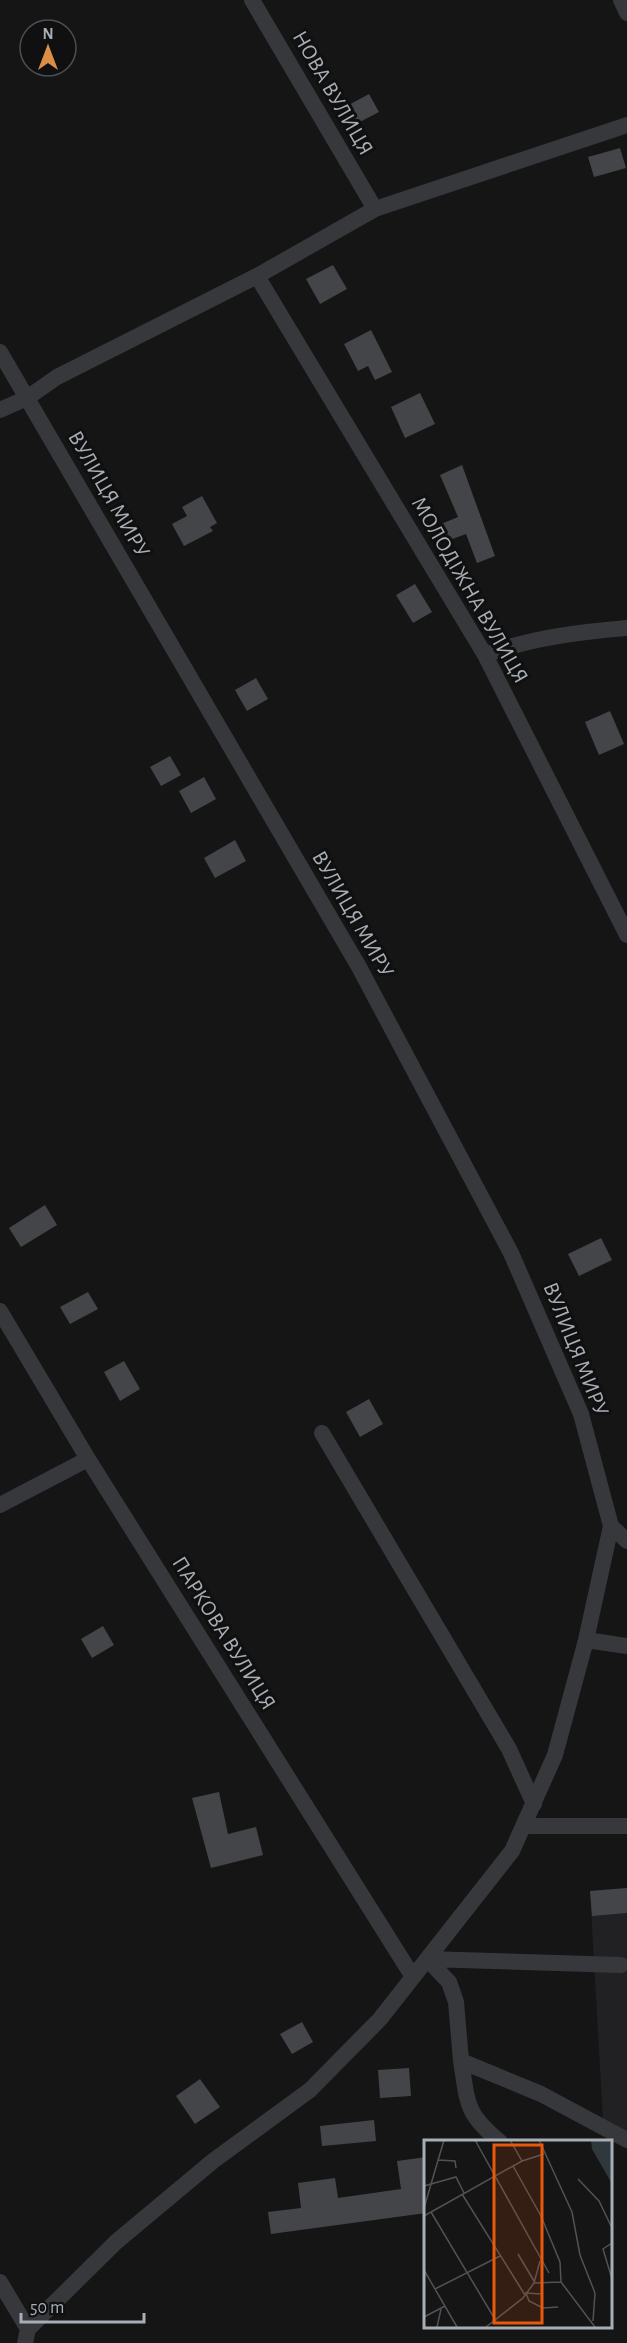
<svg xmlns="http://www.w3.org/2000/svg" width="627" height="2343" viewBox="0 0 627 2343" font-family="'Alegreya Sans',sans-serif">
<style>
.built{fill:#212123}
.building{fill:#444549}
.lines{fill:none;stroke-linecap:round;stroke-linejoin:round}
.minor{stroke:#36383b;stroke-width:16}
.labels{text-anchor:middle;dominant-baseline:central;stroke-width:6;stroke-linejoin:round;paint-order:stroke}
.street-label{font-size:22px;fill:#a8aeb5;stroke:#101011}
.inset-road{fill:none;stroke:#505256;stroke-width:1.5}
.view{fill:#e8590c;fill-opacity:0.15;stroke:#e8590c;stroke-width:3}
.inset-edge{fill:none;stroke:#a8aeb5;stroke-width:3}
</style>
<rect width="100%" height="100%" fill="#151516"/>
<path class="built" d="M627,1888V2132L603,2120L590,1891Z"/>
<path class="building" d="M369,94L379,112L354,125L345,107Z
M620,148L626,168L594,177L588,157Z
M333,265L347,289L320,304L306,279Z
M371,330L392,372L375,380L368,366L358,371L344,344Z
M420,393L435,424L405,438L391,407Z
M462,465L495,556L477,563L466,534L447,541L441,524L458,517L440,475Z
M202,496L217,523L210,527L213,531L184,546L172,524L187,516L182,507Z
M415,584L432,612L413,623L396,595Z
M256,678L268,699L247,711L235,690Z
M610,711L624,744L599,755L585,722Z
M170,756L181,775L161,786L150,767Z
M204,777L216,799L191,813L179,791Z
M235,840L246,861L215,878L204,858Z
M45,1205L57,1225L21,1247L9,1228Z
M601,1238L612,1260L579,1276L568,1254Z
M88,1292L98,1309L70,1324L60,1307Z
M124,1361L140,1389L120,1401L104,1372Z
M369,1399L383,1424L360,1437L346,1412Z
M103,1626L114,1645L92,1658L81,1639Z
M219,1792L228,1834L256,1827L263,1855L211,1868L192,1798Z
M627,1888V1913L592,1916L590,1891Z
M302,2022L313,2042L292,2054L280,2034Z
M409,2068L411,2096L380,2098L378,2070Z
M200,2079L220,2107L195,2124L176,2096Z
M374,2120L376,2141L322,2146L320,2126Z
M426,2157V2213L271,2234L268,2212L301,2208L298,2183L335,2178L338,2198L401,2189L397,2161Z"/>
<g class="lines">
<path class="minor" d="M252,0L375,209
M621,0L627,13
M257,276L485,655L627,935
M0,352L359,967L511,1253L581,1414L611,1526L586,1640L555,1755L512,1851L380,2019L310,2090L213,2161L116,2242L28,2329L25,2343
M0,410L27,398L57,377L257,276L375,209L627,125
M485,655C530,638 579,632 627,628
M0,1311L88,1459L413,1977
M322,1433L509,1749L534,1804
M0,1505L88,1459
M611,1526L627,1541
M586,1640L627,1646
M524,1826H627
M427,1959L449,1982L456,2002L461,2061L541,2094L627,2140
M427,1959L621,1965
M461,2061C468,2104 465,2113 500,2142
M0,2282L28,2329"/>
</g>
<g class="labels">
<g class="street-label">
<text transform="translate(333 93) rotate(60)">НОВА ВУЛИЦЯ</text>
<text transform="translate(109 494) rotate(60)">ВУЛИЦЯ МИРУ</text>
<text transform="translate(470 590) rotate(60)">МОЛОДІЖНА ВУЛИЦЯ</text>
<text transform="translate(353 914) rotate(60)">ВУЛИЦЯ МИРУ</text>
<text transform="translate(576 1349) rotate(68)">ВУЛИЦЯ МИРУ</text>
<text transform="translate(224 1633) rotate(58)">ПАРКОВА ВУЛИЦЯ</text>
</g>
</g>
<g transform="translate(424 2140)">
<rect width="188" height="188" fill="#151516"/>
<path d="M167,0H187V42L168,9Z" fill="#2f393d"/>
<path class="inset-road" d="M51,0L125,133M86,0L98,21M115,0L148,72L156,115L171,153L169,181M14,20L31,21L32,28M89,26L117,76L136,122L137,142L110,143M154,39L175,61L188,88M0,46L32,37L40,53M38,54L101,155M0,68L20,0M7,72L72,181M0,76L98,21L120,14M188,103L179,109L188,139M94,114L110,141M0,130L33,187M137,142L171,187M11,149L76,116M117,154L102,153L105,161L119,168L134,167M0,177L21,166M13,187L17,169M62,187L99,158L110,143L116,121"/>
<path class="view" d="M70,5H118V183H70Z"/>
<rect width="188" height="188" class="inset-edge"/>
</g>
<g transform="translate(48 48)"><circle r="28" fill="#101011" stroke="#4d4f53" stroke-width="1.5"/>
<path d="M0-4.5L10 22L0 15L-10 22Z" fill="#dd8e46"/>
<text y="-9" font-size="16" font-weight="bold" text-anchor="middle" fill="#a8aeb5">N</text>
</g>
<path d="M21 2313v9h123v-9" fill="none" stroke="#a8aeb5" stroke-width="3"/>
<text x="30" y="2313" font-size="18" fill="#a8aeb5" stroke="#101011" stroke-width="4.5" paint-order="stroke">50 m</text>
</svg>
